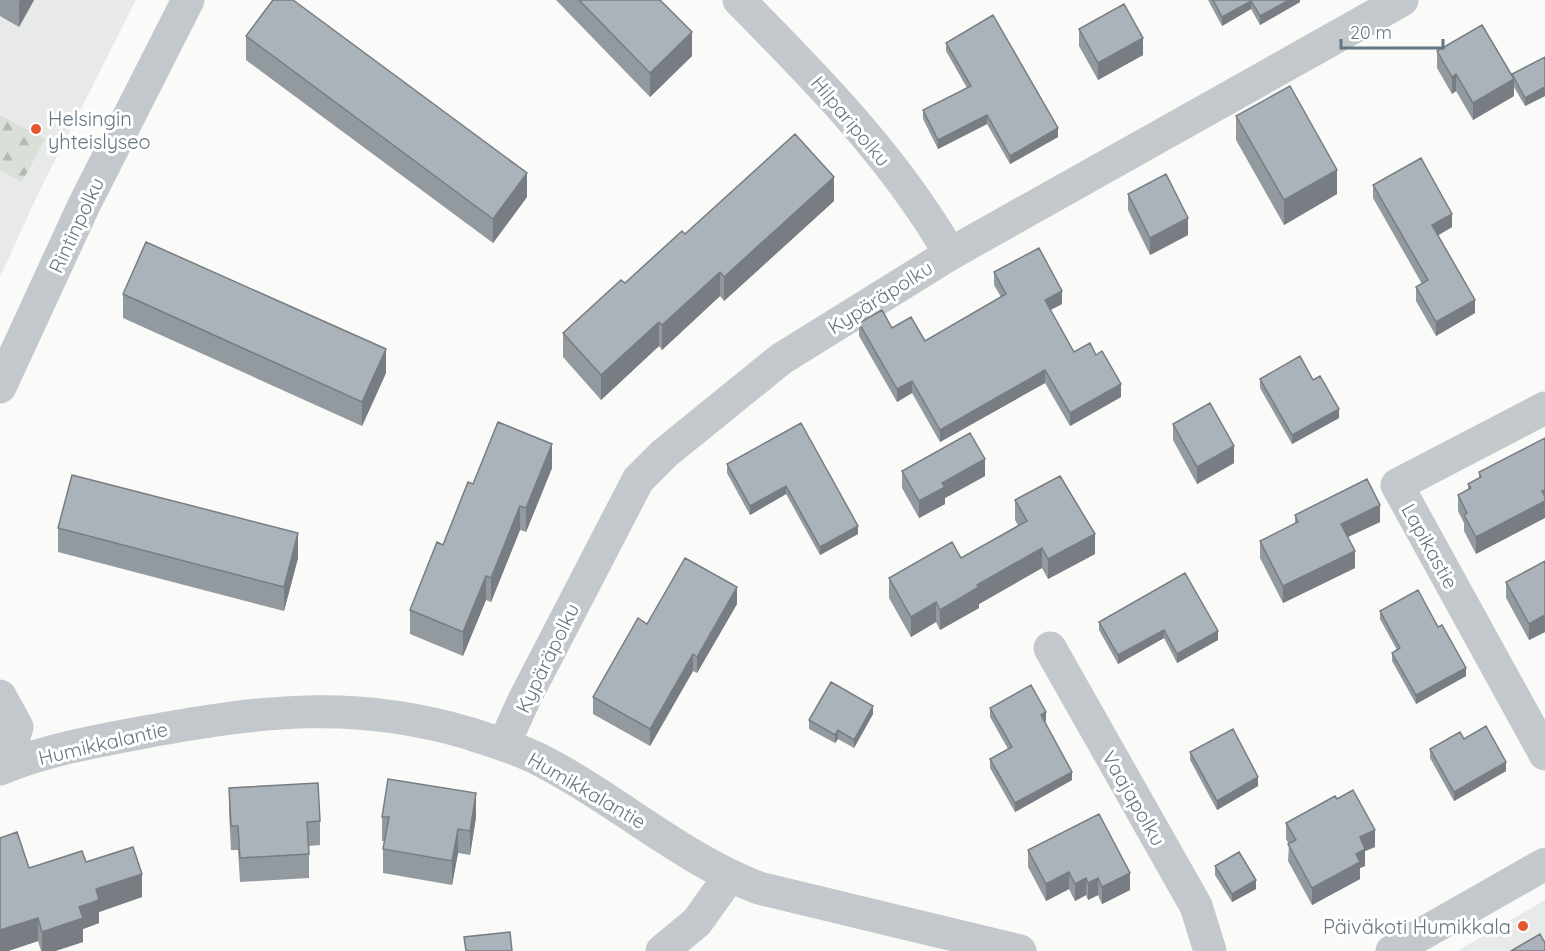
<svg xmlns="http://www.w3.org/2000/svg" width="1545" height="951" viewBox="0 0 1545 951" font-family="Quicksand,sans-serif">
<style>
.built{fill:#e8e9e9}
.forest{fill:url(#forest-firs)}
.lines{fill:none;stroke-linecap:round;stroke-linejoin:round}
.minor{stroke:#c3c8cc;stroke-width:33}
.wall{fill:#929a9f}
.shaded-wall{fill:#777d82}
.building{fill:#aab3b9;stroke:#777d82;stroke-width:1.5}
.poi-dot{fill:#e4572e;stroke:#fff;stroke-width:2}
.labels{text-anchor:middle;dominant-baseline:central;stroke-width:6;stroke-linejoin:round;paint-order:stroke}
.poi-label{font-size:20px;fill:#657683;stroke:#fff;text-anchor:start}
.street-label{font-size:20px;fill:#657683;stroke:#fff}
</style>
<defs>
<pattern id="forest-firs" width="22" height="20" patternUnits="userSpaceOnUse" patternTransform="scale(1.5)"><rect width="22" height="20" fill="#dadfd7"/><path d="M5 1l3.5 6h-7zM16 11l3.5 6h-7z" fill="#b4b9b4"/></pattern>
</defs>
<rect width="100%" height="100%" fill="#fafaf8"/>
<path class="built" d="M0,0H136L38,194L0,277Z
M1545,900V951H1457Z"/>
<path class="forest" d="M0,115L45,139L22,182L0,170Z"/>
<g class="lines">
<path class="minor" d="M739,0C816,78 895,158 950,254
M0,387L84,205L188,0
M1545,408L1397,485L1545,754
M1050,648L1196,906L1210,951
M0,696L17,727L5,767
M504,744L524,700L638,480L665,453L781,359L950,254L1402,0
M0,769C46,750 96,741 145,732C260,711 353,699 468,733C492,741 517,748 540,760C615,798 680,858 759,888L1020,951
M662,951L697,922L729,877
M1392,951L1545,864"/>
</g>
<path class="wall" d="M0,0H34L19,27L0,16Z
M556,0H660L692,56L650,97Z
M1208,0H1300V2L1260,25L1251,9L1222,26Z
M1079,29L1143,55L1098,80L1079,46Z
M246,36L527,197L493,243L246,60Z
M946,43L1058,137L1010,164L987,124L938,149L923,119V110L967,88L946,51Z
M1437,51L1512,75L1545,57V96L1525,106L1514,87V96L1473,120L1456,91L1452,94L1437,68Z
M1236,116L1337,194L1284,225L1236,140Z
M1373,185L1452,227L1438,235L1475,313L1436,336L1416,301V287L1422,284L1373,198Z
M1128,194L1188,235L1150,255L1128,210Z
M834,201L724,301L720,296L662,350L659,346L601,400L563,357V333L685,234Z
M994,272L1062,304L1050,310L1074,352L1121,397L1070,426L1045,383L940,442L912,393L897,402L859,336V323L892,328L925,341L1001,297L994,285Z
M123,294L386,373L362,426L123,318Z
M1260,379L1313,380L1339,418L1292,444L1260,388Z
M801,423L858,534L820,555L786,494L750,515L727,473V464Z
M1173,424L1234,463L1197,484L1173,440Z
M1541,441L1476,554L1464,531V523L1458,511V495L1468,489V484L1479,478V472Z
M552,468L526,532L520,530L491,602L486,600L463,656L410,634V610L473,484Z
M902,471L985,476L945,498V504L919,518L902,488Z
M1015,500L1095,554L1048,579L1042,568L979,604V608L940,630L936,622L911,637L889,598V578L961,558L1018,525L1015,520Z
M1295,515L1380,522L1348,537L1355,568L1283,603L1260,558V541L1295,524Z
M58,528L298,558L284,611L58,552Z
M1545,561V632L1529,640L1506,598V582Z
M1185,573L1218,640L1177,663L1164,638L1118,664L1099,630V622Z
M737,604L697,673L693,671L650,746L593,714V697L647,624Z
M1380,611L1466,676L1416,704L1392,661V653L1397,650L1380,619Z
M990,708L1046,721L1044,722L1072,780L1015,812L990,768V759L1008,749L990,717Z
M873,714L854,748L838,739L835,743L809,729V720Z
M1464,739L1506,771L1454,801L1430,758V749Z
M1190,752L1258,786L1217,810L1190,760Z
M229,788L320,821V845L309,846V878L240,882L238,850H231L229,812Z
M382,817H476L470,855L458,853L452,885L383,873V849L385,841H382Z
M1286,823L1375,847L1365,851V866L1360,868V879L1312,905L1288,861L1289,844L1286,839Z
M1028,850L1130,890L1102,904L1098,895L1088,900L1086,895L1075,901L1069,889L1046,901L1028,867Z
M86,862L142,897L99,912V923L83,929V942L55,951H41L38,941L8,951H0L29,868Z
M1215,866L1256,889L1232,902L1215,875Z"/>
<path class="shaded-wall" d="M20,0H34L19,27V3Z
M1289,0H1300V2L1260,25V16Z
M1251,1V9L1222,26V17Z
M692,32V56L650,97V73Z
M1143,38V55L1098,80V63Z
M1456,74V91L1452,94V77Z
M1514,79V96L1473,120V103Z
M1545,87V96L1525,106V98Z
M987,115V124L938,149V140Z
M1058,128V137L1010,164V156Z
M1337,170V194L1284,225V200Z
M527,173V197L493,243V219Z
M834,177V201L724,301V277Z
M1452,214V227L1432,239V225Z
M1188,218V235L1150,255V238Z
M720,272V296L662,350V325Z
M1062,291V304L1045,313V300Z
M1475,300V313L1436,336V322Z
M659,322V346L601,400V375Z
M386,349V373L362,426V402Z
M1045,370V383L940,442V430Z
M912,381V393L897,402V389Z
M1121,384V397L1070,426V413Z
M1339,409V418L1292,444V435Z
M552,444V468L526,532V508Z
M1234,446V463L1197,484V467Z
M985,459V476L945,498V504L919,518V501L942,483Z
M786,486V494L750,515V506Z
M1545,490V518L1476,554V537Z
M1380,505V522L1341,540V524Z
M520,506V530L491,602V578Z
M858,526V534L820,555V547Z
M298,533V558L284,611V587Z
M1095,534V554L1048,579V559Z
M1042,548V568L979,604V608L940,630V610L977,585Z
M1355,551V568L1283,603V586Z
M486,576V600L463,656V632Z
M737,587V604L697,673V657Z
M936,602V622L911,637V617Z
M1545,615V632L1529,640V624Z
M1164,630V638L1118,664V655Z
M1218,631V640L1177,663V654Z
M693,654V671L650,746V729Z
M1466,668V676L1416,704V695Z
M873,706V714L854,748V740Z
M1046,712V721L1041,724V715Z
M838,730V739L835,743V735Z
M1506,762V771L1454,801V792Z
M1072,772V780L1015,812V803Z
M1258,777V786L1217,810V801Z
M476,793V817L470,855V831Z
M458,829V853L452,885V861Z
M1375,830V847L1365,851V866L1360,868V879L1312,905V888L1356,854L1360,837Z
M1069,872V889L1046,901V884Z
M1130,873V890L1102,904V887Z
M142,874V897L99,912V923L83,929V942L55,951H42V932L79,907L96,889Z
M1086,878V895L1075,901V884Z
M1098,878V895L1088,900V883Z
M1256,880V889L1232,902V894Z
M38,918V941L8,951H0V930Z"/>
<path class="building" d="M273,0H293L527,173L493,219L246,36Z
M579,0H660L692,32L650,73Z
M1213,0H1289L1260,16L1251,1L1222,17Z
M1124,4L1143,38L1098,63L1079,29Z
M993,15L1058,128L1010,156L987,115L938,140L923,110L971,86L946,43Z
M1482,25L1514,79L1473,103L1456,74L1452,77L1437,51Z
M1545,57V87L1525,98L1512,74Z
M1290,86L1337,170L1284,200L1236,116Z
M795,134L834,177L724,277L720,272L662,325L659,322L601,375L563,333L621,280L625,283L682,231L685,234Z
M1421,158L1452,214L1432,225L1475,300L1436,322L1416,287L1428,280L1373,185Z
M1166,174L1188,218L1150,238L1128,194Z
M146,242L386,349L362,402L123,294Z
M1039,248L1062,291L1045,300L1074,352L1090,343L1096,355L1102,351L1121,384L1070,413L1045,370L940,430L912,381L897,389L859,323L882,310L892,328L911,317L925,341L1006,294L994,272Z
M1300,356L1313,380L1320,376L1339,409L1292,435L1260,379Z
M1210,403L1234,446L1197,467L1173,424Z
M498,422L552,444L526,508L520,506L491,578L486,576L463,632L410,610L437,542L443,545L468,482L473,484Z
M801,423L858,526L820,547L786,486L750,506L727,464Z
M970,433L985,459L942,483L945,487L919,501L902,471Z
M1545,438V490L1542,491L1545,497V501L1476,537L1464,515L1467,513L1458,495L1471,488L1468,484L1481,477L1479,472Z
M72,475L298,533L284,587L58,528Z
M1060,476L1095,534L1048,559L1042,548L977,585L979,587L940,610L936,602L911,617L889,578L952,542L961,558L1027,521L1015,500Z
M1367,479L1380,505L1341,524L1355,551L1283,586L1260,541L1298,522L1295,515Z
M685,558L737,587L697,657L693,654L650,729L593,697L638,618L647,624Z
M1545,561V615L1529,624L1506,582Z
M1185,573L1218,631L1177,654L1164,630L1118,655L1099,622Z
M1418,590L1438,627L1442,625L1466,668L1416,695L1392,653L1400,648L1380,611Z
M831,682L873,706L854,740L838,730L835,735L809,720Z
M1031,685L1046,712L1041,715L1072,772L1015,803L990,759L1012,747L990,708Z
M1486,726L1506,762L1454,792L1430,749L1460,732L1464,739Z
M1233,729L1258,777L1217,801L1190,752Z
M388,779L476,793L470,831L458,829L452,861L383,849L389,817H382Z
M318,783L320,821L307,822L309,854L240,858L238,826H231L229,788Z
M1353,790L1375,830L1360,837L1365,849L1356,854L1360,862L1312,888L1288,844L1296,840L1286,823L1335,796L1337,799Z
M1099,814L1130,873L1102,887L1098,878L1088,883L1086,878L1075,884L1069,872L1046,884L1028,850Z
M17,832L29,868L82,851L86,862L133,847L142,874L96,889L99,900L79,907L83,918L42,932L38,918L0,930V838Z
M1239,852L1256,880L1232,894L1215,866Z
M510,932L512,951H466L464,937Z
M1540,934L1545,943V951H1511Z"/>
<g class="poi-dot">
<circle cx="36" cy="129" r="6"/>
<circle cx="1523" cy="926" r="6"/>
</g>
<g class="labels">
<g class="poi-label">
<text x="48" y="118">Helsingin<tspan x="48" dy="23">yhteislyseo</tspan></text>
<text x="1511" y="926" text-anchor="end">Päiväkoti Humikkala</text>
</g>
<g class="street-label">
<text transform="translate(851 121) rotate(50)">Hilparipolku</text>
<text transform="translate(76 225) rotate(-65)">Rintinpolku</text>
<text transform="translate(880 297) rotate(-32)">Kypäräpolku</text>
<text transform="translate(1430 546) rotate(61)">Lapikastie</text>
<text transform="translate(547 658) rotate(-64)">Kypäräpolku</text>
<text transform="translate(103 743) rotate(-13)">Humikkalantie</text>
<text transform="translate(587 790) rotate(30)">Humikkalantie</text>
<text transform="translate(1134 798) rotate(60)">Vaajapolku</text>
</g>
</g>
<path d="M1341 39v9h102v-9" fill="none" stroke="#657683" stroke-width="3"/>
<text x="1350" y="39" font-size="18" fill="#657683" stroke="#ffffff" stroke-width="4.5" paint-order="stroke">20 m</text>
</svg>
